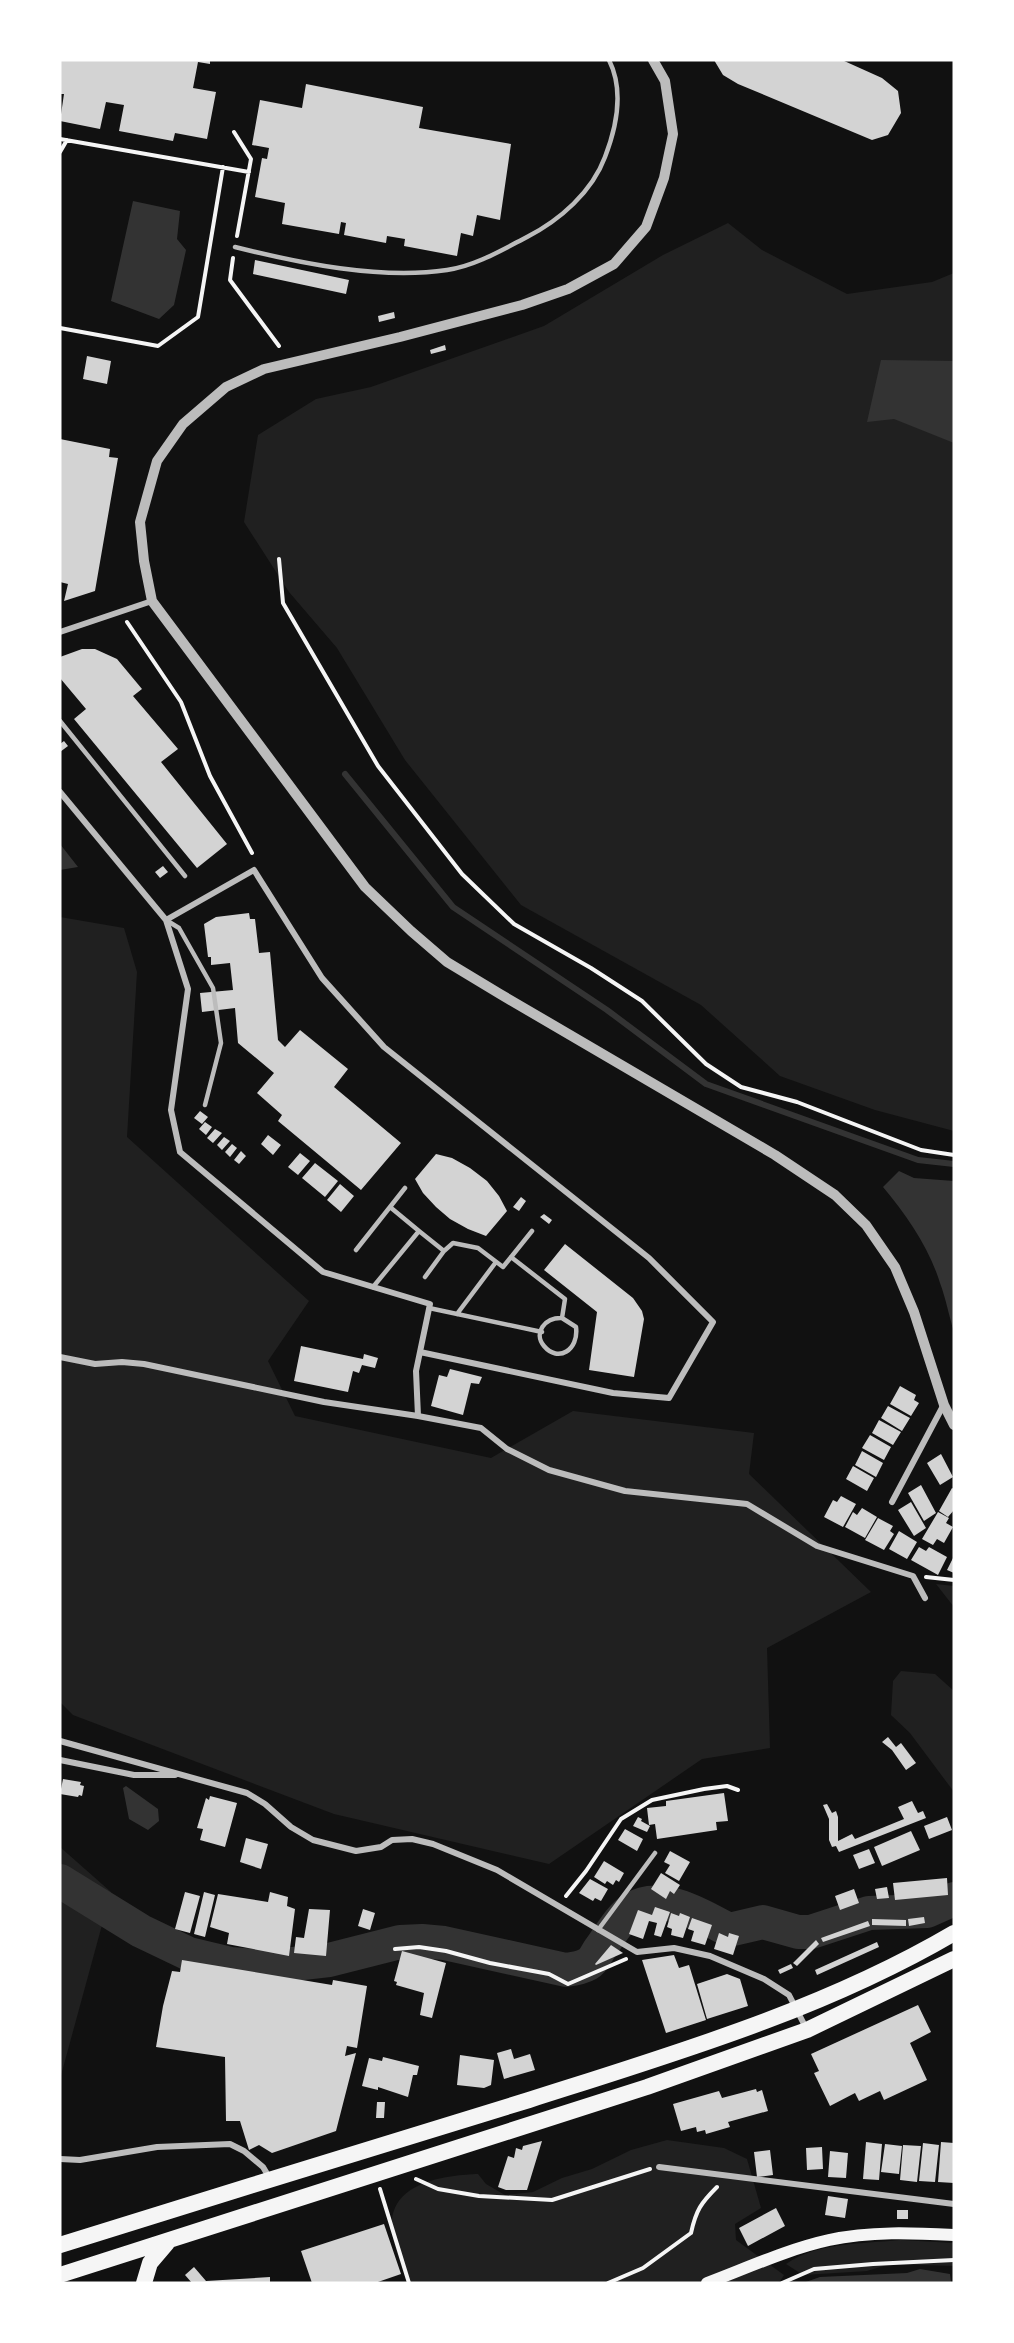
<svg xmlns="http://www.w3.org/2000/svg" width="1014" height="2343" viewBox="0 0 1014 2343" font-family="'Roboto Condensed',sans-serif">
<style>
.green{fill:#202020}
.water{fill:#333}
.lines{fill:none;stroke-linecap:round;stroke-linejoin:round}
.stream{stroke:#333;stroke-width:6}
.river{stroke:#333;stroke-width:34}
.building{fill:#d3d3d3}
.path{stroke:#f5f5f5;stroke-width:4}
.service{stroke:#bcbcbc;stroke-width:4.5}
.minor{stroke:#bcbcbc;stroke-width:6}
.tertiary{stroke:#bcbcbc;stroke-width:10}
.secondary{stroke:#f5f5f5;stroke-width:12}
.trunk{stroke:#f5f5f5;stroke-width:16}
</style>
<rect width="100%" height="100%" fill="#111"/>
<path class="green" d="M728,223L762,250L847,294L932,282L954,273V1131L875,1110L780,1076L701,1005L521,905L405,760L337,648L289,592L244,522L258,435L316,399L371,387L544,326L663,255Z
M60,917L124,928L137,972L127,1137L309,1301L268,1361L295,1416L491,1458L573,1411L754,1433L749,1474L871,1592L767,1648L770,1748L702,1759L549,1864L334,1814L73,1715L60,1702Z
M936,1584L954,1586V1607Z
M901,1671L935,1674L954,1691V1792L910,1733L891,1715L893,1681Z
M60,1847L111,1892L60,2079Z
M667,2140L724,2148L747,2159L761,2208L735,2224L736,2240L784,2275L779,2283H407C402,2266 389,2237 392,2220C396,2181 448,2175 478,2174L486,2184L505,2195L533,2192L562,2178L592,2169L631,2150Z
M900,2240L954,2243V2266L890,2264L867,2271L803,2275L786,2264C817,2242 864,2244 900,2240Z"/>
<path class="water" d="M133,201L180,211L177,239L186,250L174,305L159,319L111,301Z
M881,360L954,361V443L894,419L867,422Z
M60,844L78,867L60,870Z
M899,1171L914,1178L954,1181V1332C949,1316 946,1299 940,1283C929,1247 907,1216 883,1187Z
M126,1786L158,1809L159,1821L148,1830L129,1819L123,1788Z
M920,2269L950,2274L951,2282L954,2283H803L820,2277L907,2273Z"/>
<g class="lines">
<path class="stream" d="M345,774L453,907L607,1010L706,1084L918,1160L954,1164"/>
<path class="river" d="M60,1881L141,1931L189,1954L231,1964L267,1967L329,1960L400,1942L422,1941L444,1943L566,1970C574,1969 581,1968 588,1964C593,1961 596,1955 599,1950C621,1920 630,1894 674,1905C694,1910 711,1921 729,1930L763,1922L798,1932H811L869,1913L927,1911L954,1899"/>
</g>
<path class="building" d="M60,60H210V64L198,62L193,88L216,92L207,139L175,133L173,141L119,131L124,105L106,102L100,129L60,121L64,94H60Z
M714,60H842L882,78L898,91L901,113L888,135L872,140L738,84L723,75Z
M306,84L423,107L419,128L511,144L500,220L477,215L473,236L461,233L457,256L404,246L405,239L387,236L386,243L344,235L346,223L341,222L339,234L282,224L285,203L255,197L262,158L267,159L269,148L252,145L260,100L302,108Z
M255,260L349,280L346,294L253,274Z
M394,312L395,318L379,322L378,316Z
M445,345L446,350L431,354L430,350Z
M87,356L111,361L107,384L83,379Z
M60,439L110,449L109,457L118,458L95,591L64,601L68,584L60,582Z
M82,649H95L117,659L142,689L133,696L178,749L161,762L227,844L197,868L74,719L86,709L60,678V657Z
M64,741L68,746L60,752V744Z
M163,866L168,872L160,878L155,872Z
M249,913L250,919H255L259,953L270,952L278,1040L285,1047L300,1030L348,1069L334,1087L401,1143L361,1190L278,1121L282,1115L257,1093L274,1073L238,1043L235,1008L202,1012L200,993L233,990L230,963L211,965V957H208L204,924L216,917Z
M200,1111L208,1117L202,1124L194,1118Z
M205,1122L212,1127L206,1135L199,1129Z
M215,1129L222,1133L213,1143L207,1138Z
M268,1135L281,1145L273,1155L261,1144Z
M224,1137L230,1141L222,1150L217,1145Z
M232,1144L237,1148L230,1157L225,1152Z
M241,1151L246,1156L239,1164L234,1160Z
M300,1153L310,1161L298,1175L288,1167Z
M436,1154L452,1158L470,1168L487,1181L499,1196L507,1211L486,1236L468,1229L450,1219L436,1207L423,1193L415,1179Z
M315,1163L338,1181L325,1197L302,1178Z
M340,1184L354,1196L341,1212L327,1200Z
M521,1197L526,1201L519,1211L513,1207Z
M544,1214L552,1220L549,1224L540,1217Z
M565,1244L633,1298L642,1311L644,1319L634,1377L589,1370L597,1312L544,1270Z
M301,1346L363,1359L364,1354L378,1358L375,1368L362,1365L359,1373L353,1371L348,1392L294,1381Z
M450,1369L482,1377L479,1384L471,1383L463,1415L431,1406L439,1375L447,1377Z
M900,1386L916,1395L914,1400L919,1403L911,1416L890,1404Z
M888,1406L910,1418L902,1431L881,1418Z
M879,1420L901,1432L893,1445L872,1433Z
M870,1435L891,1447L884,1460L862,1448Z
M862,1451L883,1463L876,1477L855,1465Z
M941,1454L953,1477L940,1485L927,1463Z
M853,1466L874,1478L867,1491L846,1479Z
M921,1485L936,1513L924,1521L908,1493Z
M952,1488L954,1489V1510L948,1517L939,1511Z
M841,1496L856,1504L843,1527L824,1517L833,1500L837,1502Z
M911,1502L926,1528L914,1536L898,1510Z
M862,1508L877,1517L865,1538L845,1527L853,1512L857,1515Z
M938,1512L949,1518L946,1523L953,1527L944,1543L937,1539L933,1545L922,1539Z
M878,1518L893,1526L890,1531L894,1534L884,1550L865,1540Z
M899,1531L917,1542L907,1559L889,1549Z
M919,1547L926,1551L929,1547L947,1557L938,1575L911,1560Z
M954,1556V1573L947,1570Z
M888,1737L896,1747L901,1743L916,1763L906,1770L892,1750L882,1742Z
M63,1779L81,1782L80,1785L84,1786L82,1796L79,1795L78,1797L60,1794Z
M724,1793L728,1821L716,1822L717,1830L657,1839L655,1824L649,1825L647,1808L666,1806V1801Z
M210,1796L237,1803L225,1847L200,1840L203,1829L197,1828L206,1798L209,1800Z
M912,1801L918,1813L923,1811L926,1818L839,1852L836,1846L832,1847L829,1840V1819L823,1805L827,1804L832,1813L836,1811L838,1817V1841L852,1834L855,1839L904,1819L898,1807Z
M638,1817L642,1819L641,1821L650,1826L647,1832L633,1826Z
M947,1817L952,1830L929,1839L924,1826Z
M625,1829L643,1839L637,1851L618,1840Z
M911,1831L920,1850L882,1866L874,1847Z
M246,1838L268,1844L261,1869L240,1862Z
M869,1849L875,1863L859,1869L853,1855Z
M670,1851L690,1862L679,1881L665,1873L670,1865L664,1862Z
M604,1861L624,1873L619,1882L616,1880L613,1885L607,1881L605,1884L594,1877Z
M661,1873L680,1885L674,1894L670,1891L666,1899L651,1889Z
M947,1878L948,1895L895,1900L893,1883Z
M590,1879L608,1889L601,1901L595,1898L593,1901L579,1893Z
M887,1887L889,1898L877,1899L875,1889Z
M854,1889L859,1903L840,1910L835,1896Z
M185,1892L200,1896L190,1933L175,1929Z
M204,1892L215,1895L205,1937L194,1934Z
M270,1892L288,1897L287,1906L295,1909L289,1956L227,1944L229,1933L210,1927L218,1894L268,1902Z
M655,1907L670,1912L661,1937L654,1935L657,1923L649,1921L643,1939L629,1934L638,1910L652,1915Z
M309,1909L330,1910L326,1956L294,1953L296,1937L304,1938Z
M363,1909L375,1913L370,1930L358,1926Z
M671,1913L679,1916L680,1913L690,1917L683,1938L671,1935L672,1929L667,1927Z
M924,1917L925,1923L909,1926L908,1919Z
M692,1918L712,1925L705,1945L691,1941L694,1931L688,1929Z
M872,1919L906,1920V1926L872,1925Z
M868,1921L870,1926L823,1942L821,1938Z
M719,1933L728,1937L729,1933L739,1936L733,1955L714,1949Z
M816,1940L819,1944L797,1966L793,1963Z
M877,1942L879,1947L817,1975L815,1970Z
M611,1945L623,1953L596,1965L595,1964Z
M402,1951L446,1963L432,2018L420,2015L424,1993L396,1985L397,1982L394,1981Z
M674,1955L679,1968L689,1965L706,2020L666,2033L642,1960Z
M182,1960L332,1985L333,1980L367,1986L357,2048L347,2046L345,2056L356,2053L336,2131L272,2153L259,2145L249,2150L240,2121H226L225,2057L156,2047L163,2006L172,1971L180,1972Z
M791,1964L793,1968L780,1974L778,1970Z
M727,1974L740,1979L748,2006L707,2019L697,1984Z
M918,2005L931,2032L910,2043L927,2080L884,2100L880,2091L859,2101L855,2093L830,2106L814,2073L819,2071L811,2054Z
M511,2049L514,2059L530,2054L535,2070L504,2079L497,2053Z
M460,2055L494,2060L491,2085L484,2088L457,2085Z
M383,2057L419,2066L417,2075H413L408,2097L378,2087V2090L362,2086L369,2058L382,2061Z
M756,2089L757,2092L762,2090L768,2111L728,2122L730,2127L706,2134L705,2130L697,2132L696,2127L681,2131L673,2104L719,2091L722,2098Z
M377,2102H385L384,2118H376Z
M542,2141L527,2190H506L498,2187L508,2156L514,2158L516,2148L522,2150L523,2146Z
M866,2142L882,2144L879,2180L863,2179Z
M941,2142L954,2143V2183L938,2182Z
M923,2143L939,2145L935,2182L919,2181Z
M885,2144L902,2146L899,2174L881,2172Z
M903,2145L921,2146L917,2182L900,2180Z
M822,2147L823,2169L807,2170L806,2148Z
M770,2150L773,2175L757,2177L754,2152Z
M830,2151L848,2153L846,2178L828,2177Z
M828,2196L848,2199L845,2218L825,2215Z
M776,2208L785,2226L748,2246L739,2228Z
M897,2210H908V2219H897Z
M384,2224L401,2274L375,2283H312L301,2251Z
M194,2267L206,2281L270,2277V2283H192L185,2275Z"/>
<g class="lines">
<path class="path" d="M234,132L251,159L237,236
M60,139L249,172
M60,152L67,140
M233,258L230,280L279,346
M60,328L158,346L198,317L223,167
M279,559L283,603L378,766L462,874L514,924L591,968L642,1001L706,1064L741,1087L797,1102L921,1150L954,1155
M127,622L181,702L210,776L252,853
M926,1577L954,1580
M566,1896L586,1871L621,1819L652,1800L704,1789L727,1786L738,1790
M395,1949L419,1947L446,1951L490,1963L549,1974L568,1984L626,1959
M416,2179L438,2189L479,2196L552,2200L650,2169
M380,2189L409,2283
M608,2283L643,2268L691,2233C696,2210 701,2203 717,2187
M782,2283L814,2269L873,2264L954,2260"/>
<path class="service" d="M235,247C299,263 380,280 447,270C475,266 502,250 527,237C560,220 592,192 605,157C617,126 624,90 609,60
M60,721L185,876
M166,920L179,928L213,988L221,1043L205,1105
M390,1207L419,1231
M356,1250L405,1188
M511,1257L565,1299L562,1318C545,1317 533,1333 544,1346C558,1363 579,1350 576,1327L562,1318
M425,1277L444,1251
M373,1287L419,1231L444,1251L453,1243L478,1248L503,1267L532,1231
M429,1308L542,1332
M457,1314L496,1262
M598,1930L655,1853"/>
<path class="minor" d="M60,632L152,601
M60,792L166,920L188,989L171,1110L180,1152L323,1272L430,1304L416,1371L418,1416
M166,920L254,870L322,978L384,1047L649,1258L713,1322L669,1398L613,1393L420,1352
M60,1357L95,1364L122,1362L144,1364L324,1402L418,1416L481,1428L507,1449L549,1470L625,1491L747,1504L817,1546L913,1576L925,1598
M892,1502L943,1406
M60,1741L247,1793L265,1804L291,1827L313,1840L356,1851L381,1847L392,1840L412,1839L433,1844L497,1870L637,1952L674,1948L710,1956L764,1979L789,1995L806,2028
M60,1760L134,1775H175
M60,2159L80,2160L157,2147L230,2144L244,2151L263,2167L269,2177
M659,2167L954,2204"/>
<path class="tertiary" d="M653,60L665,81L673,134L664,178L646,227L614,264L568,289L522,305L400,337L264,369L226,387L183,424L157,461L140,522L144,561L152,601L365,887L411,931L447,962L500,994L775,1155L835,1195L866,1225L895,1267L914,1312L944,1405L954,1425"/>
<path class="secondary" d="M707,2283C747,2268 788,2249 829,2240C870,2231 913,2233 954,2235"/>
<path class="trunk" d="M60,2245C216,2196 373,2148 529,2100C673,2054 823,2010 954,1933
M60,2275L647,2087L807,2030L954,1959
M144,2283L150,2263L167,2243"/>
</g>
<rect width="1014" height="2343" fill="none" stroke="#ffffff" stroke-width="123"/>
</svg>
